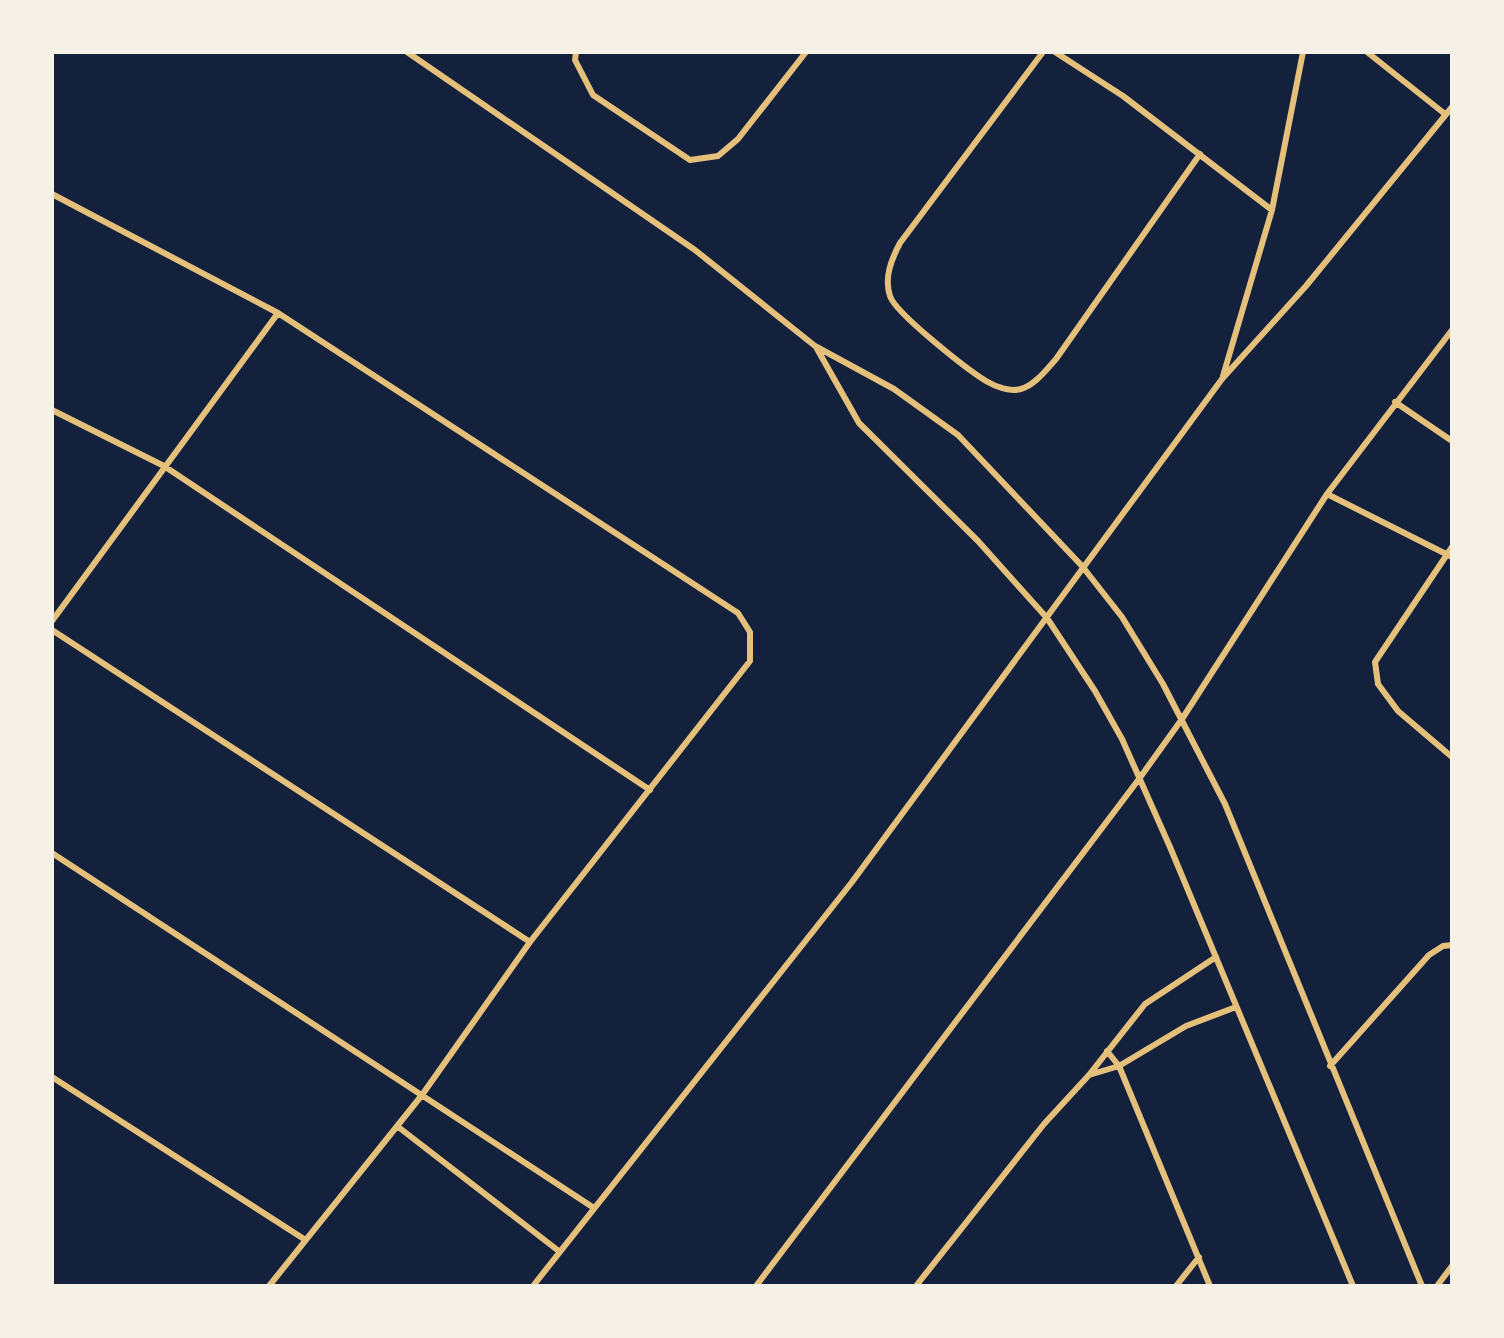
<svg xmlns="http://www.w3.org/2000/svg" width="1504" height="1338" viewBox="0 0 1504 1338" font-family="'Crimson Pro',serif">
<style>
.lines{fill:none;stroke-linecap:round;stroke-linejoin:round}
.minor{stroke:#e5c07b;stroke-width:6}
</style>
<rect width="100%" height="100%" fill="#14213d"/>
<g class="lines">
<path class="minor" d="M407,52L695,250L815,346L894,389L958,435L1082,566L1122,617L1163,684L1225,804L1422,1286
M576,52L575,60L593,95L690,160L718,156L738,139L806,52
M1043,52L900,243C891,260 884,278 890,296C895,313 968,370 986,381C996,387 1010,392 1021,389C1035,385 1047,369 1056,359L1200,154
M1055,52L1123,96L1272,210
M1367,52L1445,114
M52,194L278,313L738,613L750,632V661L530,942L422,1095L269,1286
M816,347L859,423L978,541L1047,618L1095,691L1122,739L1170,847L1353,1286
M1223,376L1272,210L1303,52
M1395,402L1452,441
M52,410L164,466L650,790
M1327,494L1452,557
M1452,547L1375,662L1378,684L1398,711L1452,757
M52,621L278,313
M52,630L530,942
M52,853L594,1208
M1107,1051L1119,1066L1210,1286
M1330,1066L1429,955L1443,946L1452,945
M1089,1075L1119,1066L1186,1026L1236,1007
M52,1077L304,1239
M397,1126L560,1252
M533,1286L852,882L1222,379L1306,286L1452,107
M756,1286L1139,779L1182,719L1327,494L1452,330
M916,1286L1044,1124L1089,1075L1145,1004L1216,957
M1176,1286L1199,1257
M1437,1286L1452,1266"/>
</g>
<rect width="1504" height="1338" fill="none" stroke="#f6f1e7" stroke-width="108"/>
</svg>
